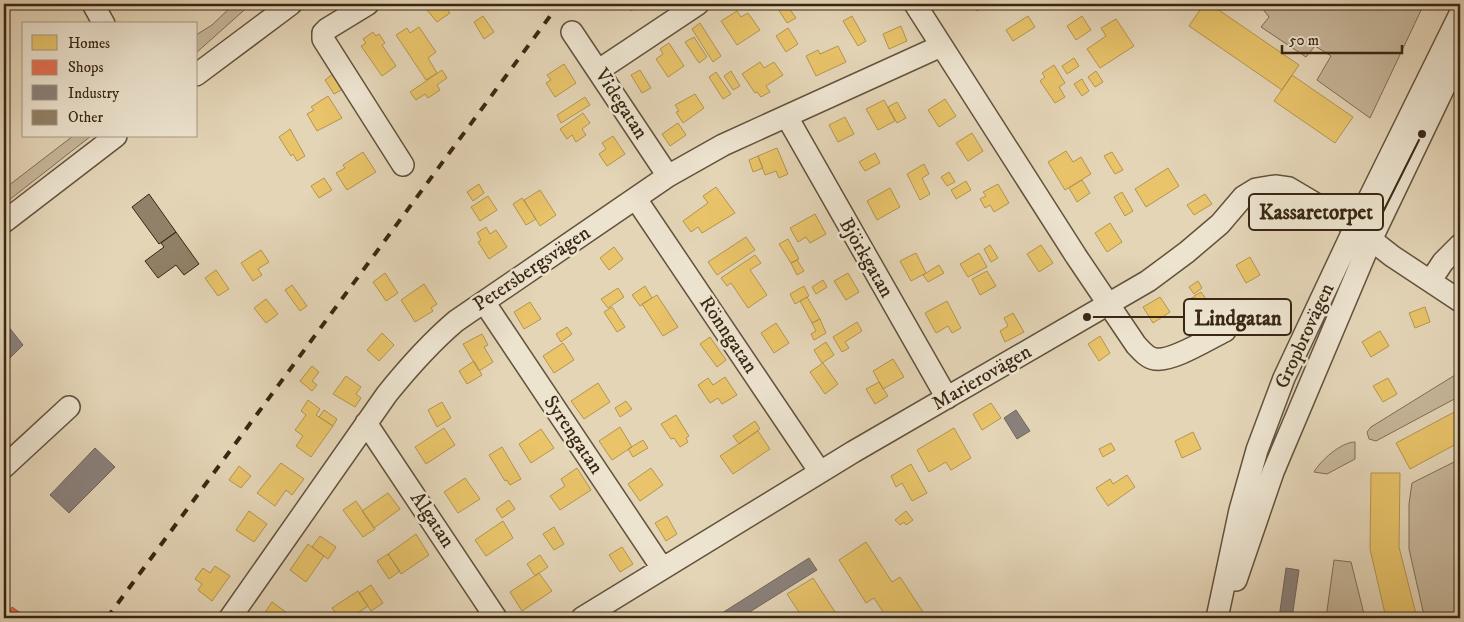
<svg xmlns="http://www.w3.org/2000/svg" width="1464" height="622" viewBox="0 0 1464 622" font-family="'IM FELL DW Pica',serif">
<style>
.green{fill:#c7b79b;stroke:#806f56}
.homes{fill:#e9c46a;stroke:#b49550}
.shops{fill:#e76f51;stroke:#b2593e}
.industry{fill:#8a817c;stroke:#71665c}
.building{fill:#918168;stroke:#382712}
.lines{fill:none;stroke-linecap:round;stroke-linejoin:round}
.minor-casing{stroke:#63523b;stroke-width:24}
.minor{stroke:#ede4d0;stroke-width:21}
.rail{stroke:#382712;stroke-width:4;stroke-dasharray:9 9;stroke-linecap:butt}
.labels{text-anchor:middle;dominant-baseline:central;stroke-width:5;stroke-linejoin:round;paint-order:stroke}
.street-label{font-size:20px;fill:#382712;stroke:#ede4d0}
.leader{fill:none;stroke:#382712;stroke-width:2}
.callout-dot{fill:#382712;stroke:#ede4d0;stroke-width:2}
.callout{fill:#ede4d0;stroke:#382712;stroke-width:2}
.callout-label{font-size:21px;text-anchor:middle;font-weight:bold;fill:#382712}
</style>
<rect width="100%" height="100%" fill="#e4d5b7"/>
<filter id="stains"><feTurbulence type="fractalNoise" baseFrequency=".004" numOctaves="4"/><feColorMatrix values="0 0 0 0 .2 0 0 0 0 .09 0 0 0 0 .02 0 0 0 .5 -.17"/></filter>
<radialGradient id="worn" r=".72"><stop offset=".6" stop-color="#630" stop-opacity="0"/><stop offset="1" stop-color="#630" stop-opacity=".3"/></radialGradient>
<path class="green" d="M234,4H251L196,53V35L212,25Z
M1259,4H1424L1370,118L1317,80L1331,56L1315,46L1306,57L1261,27L1269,17Z
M73,136H91L4,204V189Z
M1460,372V396L1376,441L1369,439L1367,432L1371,427Z
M1355,442V459L1327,474L1314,472C1320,461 1341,442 1355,442Z
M1460,459V617C1447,618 1433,621 1423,611L1409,549V504L1412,483Z
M1334,560L1351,562L1365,618H1326Z"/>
<path class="homes" d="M422,4H446L445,6L450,13L437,22Z
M626,4H641L631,11Z
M786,4L796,18L787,23L778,9Z
M973,4H989L977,11Z
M1204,4H1210L1299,65L1282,90L1189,26Z
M737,11L741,17L748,13L760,30L737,45L721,21Z
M483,16L494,32L484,39L474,22Z
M852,16L866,41L858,46L843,21Z
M1028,16L1035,27L1013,41L1006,30Z
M1082,16L1091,30L1076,40L1067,26Z
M1116,19L1134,46L1100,68L1087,49L1106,36L1101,28Z
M700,23L721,56L713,62L692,29Z
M901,26L907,41L889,49L883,34Z
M419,27L436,52L428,58L437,73L426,80L396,35L407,28L410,33Z
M788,28L798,44L786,52L776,36Z
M373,32L376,36L379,34L385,43L382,45L396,66L382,76L361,46L366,43L363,39Z
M694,37L707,57L699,63L685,42Z
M669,43L684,66L668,77L656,59L663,54L660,49Z
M838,46L846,62L816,76L806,56L818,50L820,54Z
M1074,58L1079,66L1067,74L1062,66Z
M760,62L764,68L774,62L783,75L766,86L770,92L761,97L757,92L755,93L742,74Z
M564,64L576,83L555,97L546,83L551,80L547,75Z
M1054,65L1065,83L1059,87L1065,97L1055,103L1040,81L1045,77L1042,73Z
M442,70L447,78L437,85L440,90L428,98L425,94L416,100L410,92Z
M640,70L651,88L642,93L631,75Z
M731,71L740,86L733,90L724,76Z
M1096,71L1103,82L1095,87L1088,77Z
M716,72L731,94L723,99L709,77Z
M333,74L343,89L334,94L325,80Z
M1292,75L1353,117L1335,143L1274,101Z
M1082,79L1089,91L1082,96L1074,84Z
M695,94L704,108L683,123L676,112L679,111L675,105Z
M328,96L342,118L317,131L307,114L314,110L311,107Z
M585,97L590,105L561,123L557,115Z
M945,99L956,116L939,127L928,110Z
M884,100L895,121L878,130L866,109Z
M897,102L906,118L897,123L888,107Z
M583,113L590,123L582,129L586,135L576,142L572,135L567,139L560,129Z
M845,117L854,134L838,142L829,125Z
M678,123L686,135L670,146L662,134Z
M290,129L305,156L297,161L293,154L291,156L279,137Z
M972,133L983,151L968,161L956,143Z
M613,136L625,154L607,166L599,154L606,149L602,143Z
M777,148L788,174L779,178L776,171L765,175L758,156Z
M1066,151L1073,162L1081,157L1091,174L1065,190L1048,162Z
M363,152L376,172L347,190L336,173L345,168L343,165Z
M1112,152L1123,170L1115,174L1104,156Z
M875,153L880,163L865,171L859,162Z
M758,156L763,168L753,172L749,160Z
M924,164L929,174L922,178L930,194L920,200L907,174Z
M1168,168L1179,186L1146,207L1135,189Z
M949,172L955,182L947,186L941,177Z
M324,178L332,190L319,198L311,186Z
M1082,180L1090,193L1077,202L1069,188Z
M966,181L971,190L956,199L951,190Z
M479,184L484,193L473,201L467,192Z
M998,184L1009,203L994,212L990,205L985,208L980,199L986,196L983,192Z
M716,187L735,213L702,233L698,227L691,232L683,221L708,203L703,196Z
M890,188L900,207L877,220L867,201Z
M540,190L556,215L540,226L524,200Z
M1122,192L1133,211L1125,216L1114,197Z
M1205,194L1212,204L1194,215L1187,205Z
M488,196L497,210L480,221L471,207Z
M522,198L536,219L526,225L513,204Z
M815,214L826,234L810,243L806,237L798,242L790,228Z
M1110,223L1122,242L1107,252L1095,233Z
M486,227L490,234L496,230L507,247L489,259L478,242L481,240L477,233Z
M746,237L755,250L717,275L708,262Z
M788,239L799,259L791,263L779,244Z
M990,245L998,258L991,262L984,249Z
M1041,245L1053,263L1039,272L1027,254Z
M614,247L623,259L609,270L600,258Z
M261,250L269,262L258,269L262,275L253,281L241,263Z
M916,253L926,273L911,281L900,261Z
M979,253L987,267L968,277L960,264Z
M755,255L761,263L750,270L767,295L748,308L731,283L727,286L721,278Z
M1250,257L1260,275L1246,283L1236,265Z
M797,260L804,271L797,275L791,263Z
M939,265L944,273L928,282L923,275Z
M216,270L229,289L218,296L205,278Z
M987,271L996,286L980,295L972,279Z
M385,273L398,293L386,301L373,282Z
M848,273L859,292L846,300L834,281Z
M823,280L827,287L816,294L812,287Z
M1198,281L1202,288L1194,294L1189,287Z
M424,284L437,304L431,308L433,311L415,322L401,300Z
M292,285L307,306L300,311L285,290Z
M645,286L652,298L640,306L632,295Z
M804,286L809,296L795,304L790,294Z
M618,288L624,297L608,308L601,299Z
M1201,292L1208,302L1201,307L1194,296Z
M657,295L678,327L663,336L642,304Z
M807,297L820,319L812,323L800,301Z
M1160,297L1170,312L1153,323L1143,307Z
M1193,297L1207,320L1199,325L1185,302Z
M266,299L278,314L266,323L254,308Z
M947,301L961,328L952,333L948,326L936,333L925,313Z
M530,302L541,319L524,329L514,312Z
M612,307L625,327L617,332L604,312Z
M1425,307L1430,322L1415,328L1409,313Z
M1013,313L1024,332L1005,342L1000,331L1008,326L1004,318Z
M820,319L826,333L814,340L811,334L816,331L812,323Z
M857,322L862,331L845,342L849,348L842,352L833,337Z
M776,323L789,343L774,353L761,333Z
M567,327L572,334L561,342L556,334Z
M1380,331L1389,346L1371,357L1362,342Z
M382,333L394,345L379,361L367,350Z
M482,334L488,345L484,347L493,362L479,371L463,344Z
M1100,336L1110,353L1099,361L1088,344Z
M710,337L726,360L717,367L700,344Z
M826,342L834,355L822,363L814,350Z
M563,343L574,360L554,373L543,356Z
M893,359L904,377L883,389L873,371Z
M474,361L482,375L467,384L459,371Z
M823,363L838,384L825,394L810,372Z
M312,366L319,372L312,381L317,385L312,391L300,381Z
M346,376L361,387L356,394L361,398L355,407L333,394Z
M725,377L737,395L722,404L718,398L710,403L698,385L708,378L713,385Z
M1388,378L1397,394L1383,402L1373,386Z
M879,382L888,396L875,404L866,389Z
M598,383L610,402L584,419L571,401Z
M308,400L320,409L316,415L333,426L311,457L296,446L303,436L295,430L306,415L301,411Z
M626,401L632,409L620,417L615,408Z
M442,402L451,418L437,427L428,410Z
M991,403L1001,418L982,430L973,414Z
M1460,409V442L1410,469L1396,443Z
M324,410L337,419L333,426L319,417Z
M676,415L689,436L686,438L688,442L680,447L674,438L671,439L661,424Z
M755,421L760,429L739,444L733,436Z
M620,427L632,447L612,460L599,441Z
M444,428L455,445L426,464L415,447Z
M954,428L971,458L951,470L946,462L929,472L917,450Z
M541,429L554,448L531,463L519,444Z
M758,431L770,449L733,474L720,456Z
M1193,432L1201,449L1182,458L1175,441Z
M643,440L648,448L633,457L628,449Z
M1111,443L1115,450L1103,457L1099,449Z
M502,447L521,479L510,485L507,480L505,481L489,455Z
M281,463L304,479L292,495L286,490L275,506L257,493Z
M911,464L927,493L912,501L902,483L896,487L891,476Z
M239,466L251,476L241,488L229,480Z
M577,468L591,490L560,510L550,496L565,486L561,479Z
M651,468L663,485L640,501L628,484Z
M1371,473H1400L1399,547L1417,618H1386L1370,549Z
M1127,475L1135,487L1108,506L1096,488L1110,479L1113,484Z
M465,478L480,499L458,513L444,492Z
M388,493L400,509L374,528L362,511Z
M509,500L515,509L502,518L496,509Z
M356,501L375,529L363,537L343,510Z
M249,511L267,524L254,542L236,530Z
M906,511L913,520L906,525L904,522L900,525L895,520Z
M667,516L677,534L666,541L655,523Z
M503,521L513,538L486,556L475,540Z
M554,527L564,544L554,550L543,534Z
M416,534L429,555L401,574L388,554Z
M320,536L336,547L328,559L312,547Z
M866,542L892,582L900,577L927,618H887L874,598L866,603L839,560Z
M308,544L324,556L306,582L290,570Z
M622,547L633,564L620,572L609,555Z
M388,554L400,571L389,579L377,561Z
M540,555L548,567L535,576L527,564Z
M215,566L230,576L212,601L198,590L202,584L195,579L203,568L210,573Z
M539,573L552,591L522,611L510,592Z
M813,578L839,618H803L787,594Z
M371,585L383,603L371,611L359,593Z
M358,591L368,606L350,618H339L332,608Z
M272,602L290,615L287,618H270L264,614Z
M261,612L270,618H256Z"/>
<path class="shops" d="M12,607L25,616L23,618H4Z"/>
<path class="industry" d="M4,321L23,345L4,364Z
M1016,410L1030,431L1017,439L1004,418Z
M95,448L115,467L69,513L50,495Z
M809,558L817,570L740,618H726L722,613Z
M1286,568L1299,570L1292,618H1279Z"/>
<path class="building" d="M149,194L176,232L159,244L132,207Z
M176,232L199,264L184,275L176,265L158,278L145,261L164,247L161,243Z"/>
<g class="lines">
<g class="minor-casing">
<path id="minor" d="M93,4L104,24
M368,4L327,29L323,33V39L403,165
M915,4L1076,256L1136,345C1141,350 1147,358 1155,359C1172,362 1208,339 1225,331
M572,32L668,176
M599,70L698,4
M196,75L291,4
M787,117L947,398
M636,199L820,472
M4,222L116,136
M1431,280L1443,262L1460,245
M484,302L662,568
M366,423L496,618
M4,467L69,407
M1236,580L1273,472L1371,240L1460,54
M230,618L387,394C408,368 430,343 456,321L668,176L723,145L941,46
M582,618L853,452L1148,281L1187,252L1220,224L1243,197L1256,189L1275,186L1289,188L1355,227L1392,256L1460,301
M1217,618L1240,510L1257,450L1284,378L1355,227L1460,14"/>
</g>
<use href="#minor" class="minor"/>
<path class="rail" d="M107,618L559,4"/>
</g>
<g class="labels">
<g class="street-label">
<text transform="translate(621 104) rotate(57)">Videgatan</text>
<text transform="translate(866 258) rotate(60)">Björkgatan</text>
<text transform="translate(532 269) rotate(-34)">Petersbergsvägen</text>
<text transform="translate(728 335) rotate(56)">Rönngatan</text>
<text transform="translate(1305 336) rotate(-65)">Gropbrovägen</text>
<text transform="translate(982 378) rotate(-30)">Marierovägen</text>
<text transform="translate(573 435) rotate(56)">Syrengatan</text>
<text transform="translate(432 520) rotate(56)">Algatan</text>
</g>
</g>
<path class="leader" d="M1422 134L1383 212M1087 317L1184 317"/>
<g class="callout-dot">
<circle cx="1422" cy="134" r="5"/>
<circle cx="1087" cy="317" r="5"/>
</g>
<g class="callout">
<rect x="1249" y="194" width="134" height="36" rx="5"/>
<rect x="1184" y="299" width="107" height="36" rx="5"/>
</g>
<g class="callout-label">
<text x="1316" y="219">Kassaretorpet</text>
<text x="1238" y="325">Lindgatan</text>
</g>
<rect width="1464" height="622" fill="none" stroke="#e4d5b7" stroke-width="20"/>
<rect x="5" y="5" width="1454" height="612" fill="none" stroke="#382712" stroke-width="2.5"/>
<rect x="10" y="10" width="1444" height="602" fill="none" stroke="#382712"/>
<rect x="22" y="22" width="175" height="115" fill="#ede4d0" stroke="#a59884"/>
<rect x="32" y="35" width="25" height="15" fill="#e9c46a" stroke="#a59884"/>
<text x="68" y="48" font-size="15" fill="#382712">Homes</text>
<rect x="32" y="60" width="25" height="15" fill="#e76f51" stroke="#a59884"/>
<text x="68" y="72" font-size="15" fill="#382712">Shops</text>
<rect x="32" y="85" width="25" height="15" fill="#8a817c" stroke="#a59884"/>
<text x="68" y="98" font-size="15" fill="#382712">Industry</text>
<rect x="32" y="110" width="25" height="15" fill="#918168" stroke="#a59884"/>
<text x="68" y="122" font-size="15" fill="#382712">Other</text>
<path d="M1282 45v8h120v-8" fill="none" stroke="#382712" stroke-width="2.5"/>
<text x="1289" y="45" font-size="15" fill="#382712" stroke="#ede4d0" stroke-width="4" paint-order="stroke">50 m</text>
<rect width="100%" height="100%" filter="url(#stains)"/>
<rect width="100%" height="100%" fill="url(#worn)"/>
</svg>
